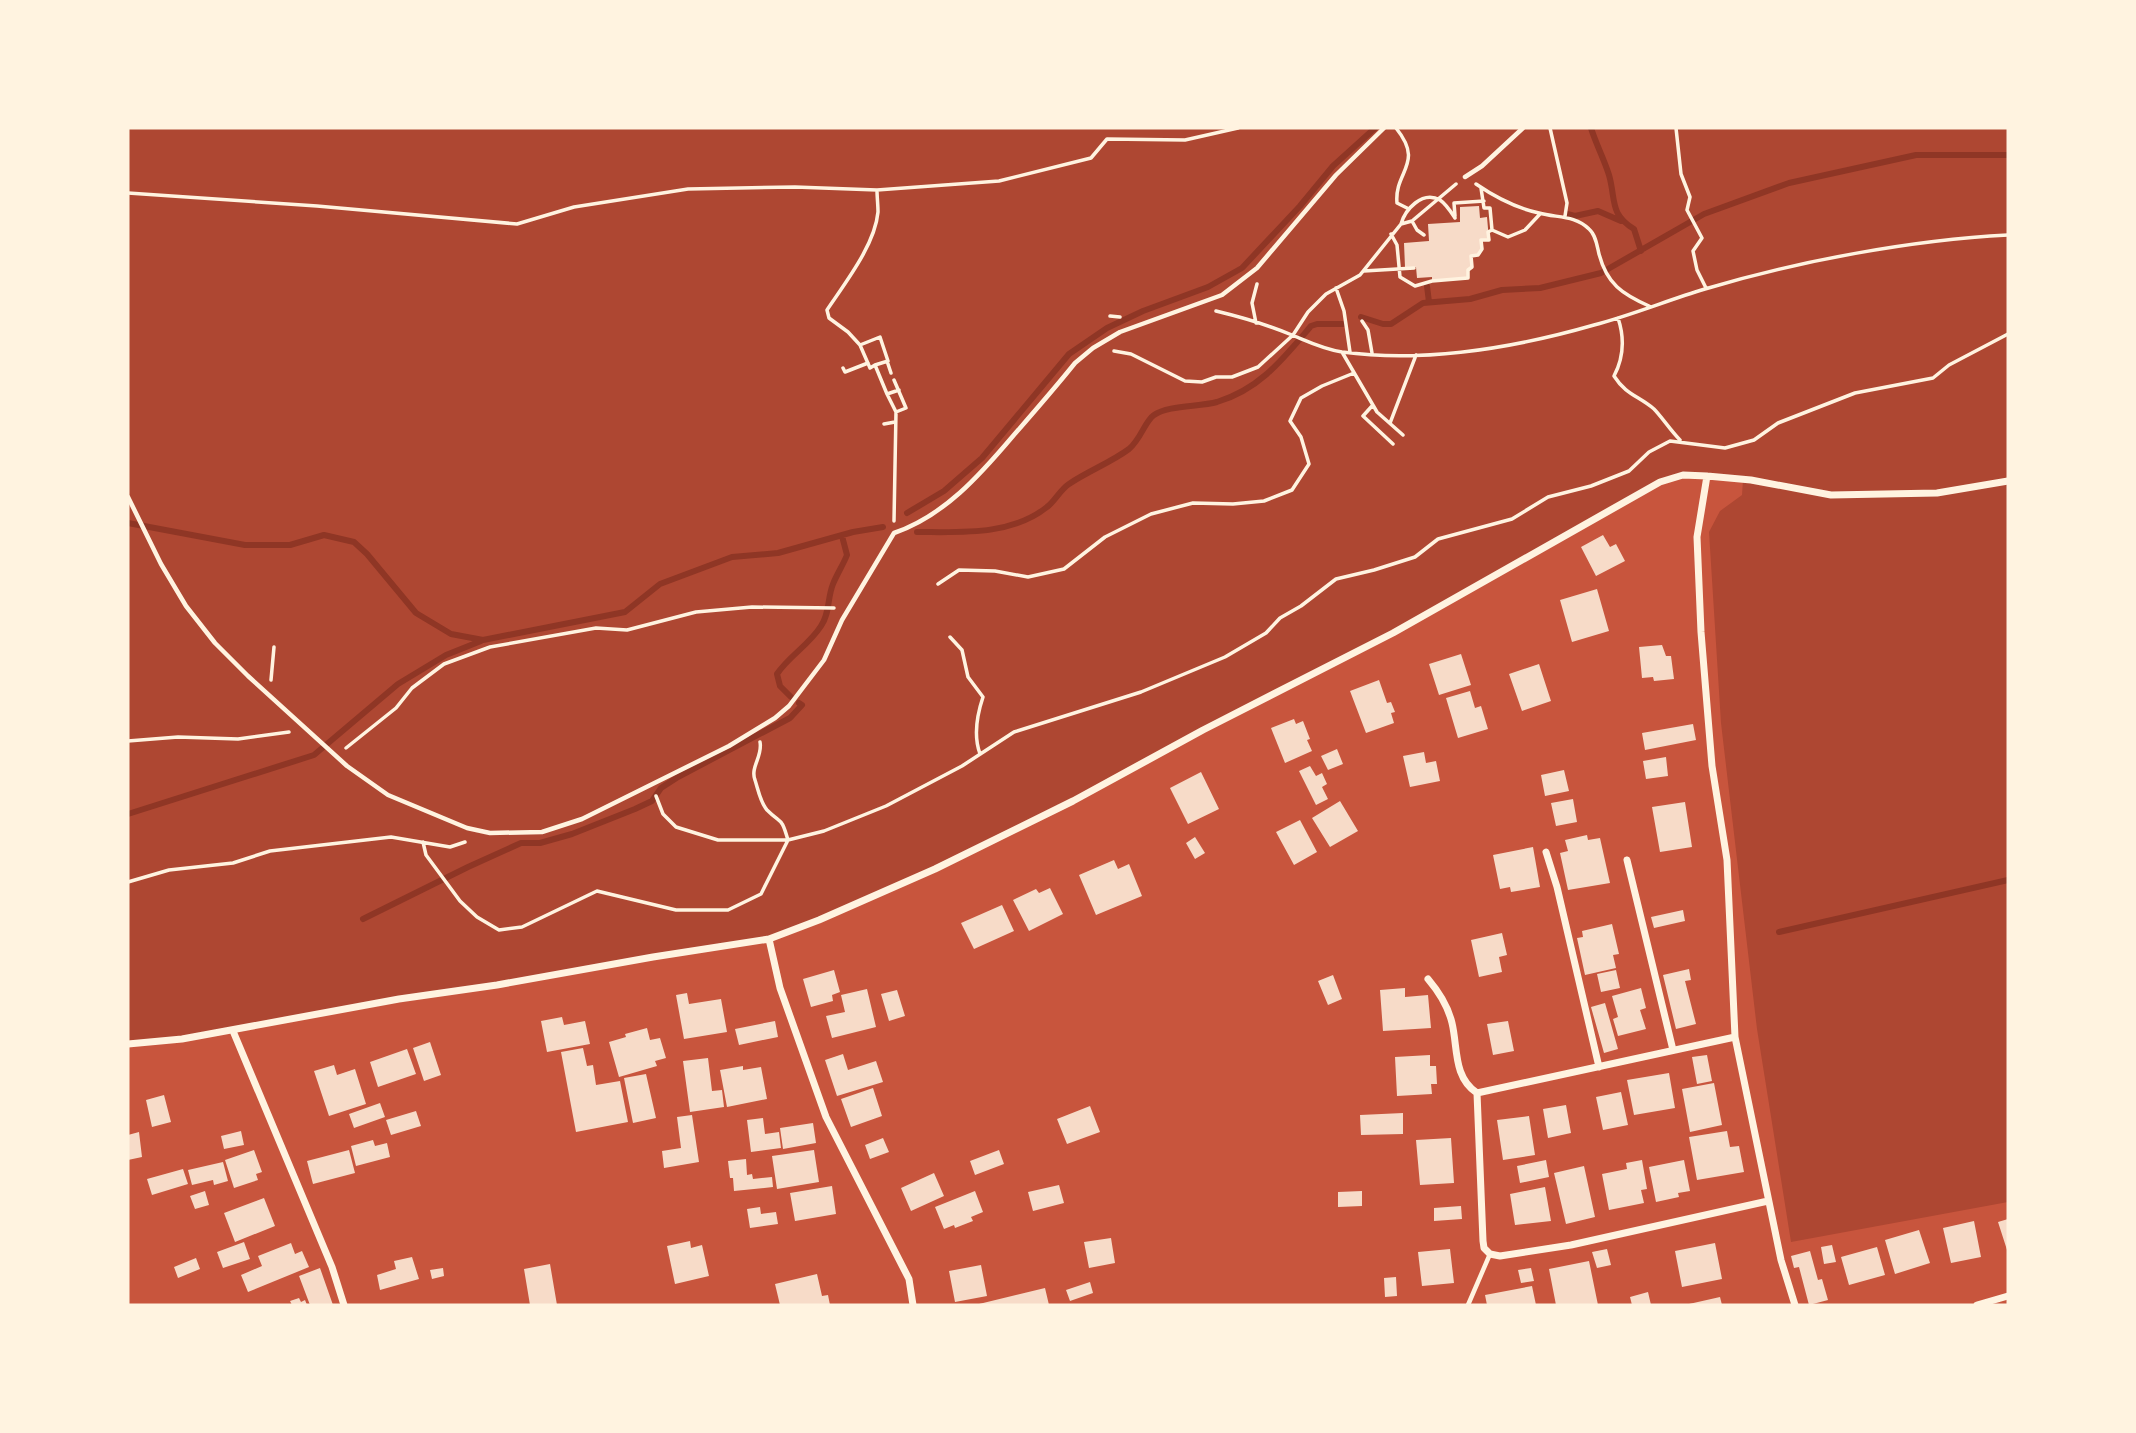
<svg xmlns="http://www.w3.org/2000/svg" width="2136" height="1433" viewBox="0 0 2136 1433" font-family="'Exo 2',sans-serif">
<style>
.green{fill:#ae4732}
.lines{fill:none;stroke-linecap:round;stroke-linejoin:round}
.stream{stroke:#8f3625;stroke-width:6}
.building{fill:#f7dbc8}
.path{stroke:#fff3e0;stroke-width:3.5}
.service{stroke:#fff3e0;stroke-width:4.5}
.minor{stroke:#fff3e0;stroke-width:7}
</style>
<rect width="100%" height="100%" fill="#c8553d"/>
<path class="green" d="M128,128H2008V1202L1791,1242L1757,1029L1721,723L1709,532L1720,511L1742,495L1743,480L1683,475L1660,482L1393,633L935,869L769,939L233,1031L128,1044Z"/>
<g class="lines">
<path class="stream" d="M1591,128C1596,144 1604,159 1609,175C1616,199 1609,214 1634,229L1641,251
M1567,214L1575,216L1598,211L1621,221
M1427,286L1429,302
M1361,317L1383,324H1391L1423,303L1470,299L1502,290L1540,288L1601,273L1704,214L1789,183L1916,155H2008
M907,513L944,491L982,458L1069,354L1107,328L1143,311L1208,287L1242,268L1300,206L1333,166L1375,128
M128,523L245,545H290L324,535L354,542L367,554L416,613L451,634L483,640L625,612L660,584L732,557L778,553L853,532L883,527
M917,532C960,532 1011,536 1047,507C1055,501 1060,490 1069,484C1088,471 1110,463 1129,449C1141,439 1145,421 1154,415C1168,405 1199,407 1217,402C1260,389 1283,359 1311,326L1317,324H1343
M791,697L780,686L777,674C789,656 809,645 821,626C830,613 827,599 833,584C837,574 843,565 847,555L842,536
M128,814L314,755L398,684L446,655L481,641
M363,919L468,867L521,843H540L572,834L635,809L652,801L661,788L678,777L790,718L802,705L799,703
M1779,932L2008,880"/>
</g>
<path class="building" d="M1479,206L1480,218L1487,217L1489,240H1481L1482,249L1478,255L1471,256L1472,267L1468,270V278L1432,281V277L1417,278L1416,267H1405L1404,243L1429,241L1428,224L1460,222V207Z
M1603,535L1610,547L1616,544L1625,561L1596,576L1581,547Z
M1597,589L1609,631L1572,642L1560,600Z
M1662,645L1666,656H1671L1674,679L1654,681L1653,677L1642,678L1639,647Z
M1461,654L1471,685L1439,695L1429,664Z
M1539,664L1551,701L1522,711L1509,674Z
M1379,680L1387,703L1391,702L1395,712L1391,713L1394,723L1366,733L1350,691Z
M1470,691L1475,708L1481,706L1488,729L1458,738L1446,698Z
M1294,719L1296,724L1303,721L1310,739L1307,740L1312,751L1285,763L1271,728Z
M1693,724L1696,740L1645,750L1642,733Z
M1337,749L1343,764L1328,770L1321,756Z
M1424,752L1426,763L1436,761L1440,781L1410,787L1403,756Z
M1666,757L1668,776L1646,779L1643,761Z
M1310,766L1316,776L1322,773L1327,784L1322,787L1328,799L1316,805L1299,771Z
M1564,770L1569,791L1545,796L1541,775Z
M1201,772L1219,809L1188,824L1170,788Z
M1573,799L1577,822L1556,826L1551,803Z
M1340,801L1358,831L1330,847L1312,818Z
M1685,802L1692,847L1660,852L1652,807Z
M1300,820L1317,852L1294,865L1276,832Z
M1587,835L1588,840L1600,838L1610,883L1568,890L1560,853L1568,851L1565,840Z
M1195,837L1205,853L1195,859L1186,843Z
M1533,847L1540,887L1511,892L1510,887L1500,889L1493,855Z
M1114,860L1118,869L1129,864L1142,896L1096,915L1079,875Z
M1050,888L1063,914L1029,931L1013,900L1036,889L1039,893Z
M1002,905L1014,931L974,949L961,923Z
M1683,910L1685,921L1654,928L1651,917Z
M1612,924L1619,954L1613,955L1616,968L1585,975L1577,938L1583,937L1582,931Z
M1502,933L1507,955L1499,957L1502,972L1479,977L1471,940Z
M1689,969L1691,980L1685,981L1696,1024L1676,1029L1663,975Z
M834,970L840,992L832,995L833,1001L811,1007L803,979Z
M1616,970L1620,988L1601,992L1597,974Z
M1333,975L1342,999L1328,1005L1318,981Z
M1405,988V997L1428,995L1431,1028L1383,1031L1380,990Z
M1641,988L1646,1008L1640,1010L1646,1029L1618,1036L1613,1019L1618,1017L1612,996Z
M867,989L876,1027L832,1038L826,1016L845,1012L841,995Z
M897,990L905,1016L889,1021L881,994Z
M687,993L689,1004L721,999L727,1032L684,1039L676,995Z
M1605,1003L1618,1049L1604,1053L1591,1007Z
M562,1017L564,1025L585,1021L590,1044L547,1052L541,1021Z
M775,1021L778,1037L739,1045L735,1029Z
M1508,1021L1514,1051L1493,1055L1487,1024Z
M647,1028L650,1040L660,1038L666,1058L655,1061L657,1066L619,1077L609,1042L626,1037L625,1034Z
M430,1042L441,1075L424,1081L413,1048Z
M583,1048L587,1066L593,1065L596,1085L620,1081L628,1122L576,1132L561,1052Z
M407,1049L416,1074L378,1087L370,1062Z
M843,1054L848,1070L876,1061L883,1082L837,1096L825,1060Z
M1430,1055V1066H1436L1437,1084H1431L1432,1094L1397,1096L1395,1057Z
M1707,1055L1712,1081L1697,1084L1692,1057Z
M708,1058L712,1091L722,1090L724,1107L690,1112L683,1061Z
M334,1065L337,1075L355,1069L366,1104L329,1116L314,1071Z
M743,1066V1070L761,1067L767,1099L727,1107L720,1070Z
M1669,1073L1675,1108L1634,1115L1627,1080Z
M646,1074L656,1118L633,1123L624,1078Z
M1714,1083L1722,1125L1690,1132L1682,1089Z
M873,1088L882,1116L851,1127L841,1099Z
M1621,1092L1628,1125L1603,1130L1596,1097Z
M164,1095L171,1122L152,1127L146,1100Z
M380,1103L385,1117L354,1128L349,1114Z
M1566,1105L1571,1133L1548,1138L1543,1109Z
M1090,1106L1100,1132L1067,1144L1057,1119Z
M416,1111L421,1126L391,1135L386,1120Z
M1403,1113V1134L1361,1135L1360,1115Z
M692,1115L699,1162L664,1168L662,1151L681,1148L677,1117Z
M1529,1116L1535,1155L1503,1160L1497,1120Z
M763,1118L765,1134L779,1132L781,1148L751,1152L747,1120Z
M813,1123L816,1143L783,1149L780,1128Z
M241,1131L244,1145L224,1149L221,1136Z
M1727,1131L1730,1147L1739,1146L1744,1172L1697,1180L1689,1137Z
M139,1132L142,1157L128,1160V1135Z
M883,1138L889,1152L870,1159L865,1145Z
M1451,1138L1454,1183L1420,1185L1416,1140Z
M373,1140L375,1146L387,1143L390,1157L356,1166L351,1146Z
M254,1150L262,1172L256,1174L258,1180L234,1188L225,1160Z
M349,1150L355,1173L313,1184L307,1161Z
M814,1150L819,1182L777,1189L772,1156Z
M999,1150L1004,1164L975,1175L970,1161Z
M746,1159L747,1175L752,1174L753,1179L772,1177L773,1187L734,1191L733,1178H730L728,1161Z
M1546,1160L1549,1177L1520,1183L1517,1166Z
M1642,1160L1647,1189L1641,1190L1644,1203L1609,1210L1602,1174L1627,1169L1626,1163Z
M1684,1160L1690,1191L1678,1193L1679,1197L1656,1202L1649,1167Z
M223,1162L228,1181L214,1185L213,1180L192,1185L188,1170Z
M1584,1166L1595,1217L1566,1224L1554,1173Z
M183,1169L188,1184L152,1195L147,1179Z
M934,1173L944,1196L911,1211L901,1188Z
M1059,1185L1064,1203L1033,1211L1028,1192Z
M832,1186L836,1214L795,1221L790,1193Z
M1545,1187L1551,1221L1515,1225L1510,1194Z
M205,1191L209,1205L195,1209L190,1196Z
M975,1191L983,1212L971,1217L973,1221L955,1228L954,1225L944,1229L935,1207Z
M1362,1191V1206L1338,1207V1192Z
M264,1198L275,1226L235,1242L224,1213Z
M1461,1206L1462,1219L1434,1221V1208Z
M760,1207L761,1214L776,1212L778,1224L750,1228L747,1209Z
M2008,1219V1253L1998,1222Z
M1974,1221L1981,1257L1951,1263L1943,1228Z
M1919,1230L1930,1263L1895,1274L1885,1240Z
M1111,1238L1115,1263L1089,1268L1084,1242Z
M690,1241L691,1248L702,1245L709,1276L675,1284L667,1246Z
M244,1242L250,1259L223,1268L217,1252Z
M291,1243L295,1254L302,1251L309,1267L248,1292L241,1275L262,1266L258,1256Z
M1715,1243L1722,1279L1682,1287L1675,1251Z
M1832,1245L1836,1262L1824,1264L1821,1247Z
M1877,1247L1885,1275L1849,1285L1841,1257Z
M1450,1249L1454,1283L1422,1286L1418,1252Z
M1607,1249L1611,1265L1597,1268L1592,1252Z
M1810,1251L1818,1280L1822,1279L1828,1300L1809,1305L1799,1267L1794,1268L1791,1256Z
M412,1257L419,1279L380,1290L377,1275L396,1269L394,1261Z
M196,1258L200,1269L178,1278L174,1267Z
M1589,1261L1598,1305H1556L1549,1269Z
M550,1264L557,1305H530L524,1269Z
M981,1265L987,1296L955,1302L949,1271Z
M320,1268L333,1305H310L299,1276Z
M443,1268L444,1276L432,1279L430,1270Z
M1531,1268L1534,1281L1521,1283L1518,1270Z
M817,1274L822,1296L828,1295L830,1305H780L775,1284Z
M1396,1277L1397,1296L1385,1297L1384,1278Z
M1090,1282L1093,1293L1070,1301L1066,1290Z
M1532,1286L1536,1305H1487L1485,1295Z
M1045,1288L1049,1305H979V1304Z
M1648,1292L1651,1305H1632L1630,1297Z
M1720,1297L1722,1305H1689V1304Z
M299,1298L301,1302L305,1300L307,1305H292L290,1301Z"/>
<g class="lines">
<path class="path" d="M1396,128C1425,164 1394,171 1397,203L1409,209
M1550,128L1567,203L1565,216
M1676,128L1681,174L1690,197L1687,210L1702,238L1693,251L1697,270L1706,288
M1476,184C1495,197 1516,208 1539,213C1557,218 1575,215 1589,229C1596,235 1597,246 1599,254C1607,284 1622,294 1649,306
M128,193L317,206L517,224L574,207L688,189L795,187L877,190L999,181L1091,158L1107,139L1185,140L1238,128
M1455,216L1454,203L1484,201
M1412,221L1417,230L1424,235
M1401,224C1405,210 1422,190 1440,200C1446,204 1451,212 1455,218
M1492,230L1508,237L1525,230L1540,214
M1391,234L1397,245L1400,277L1415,286L1432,281L1468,278V270L1472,267L1471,256L1478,255L1482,249L1481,240H1489L1488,232L1492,230L1490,208H1484L1481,188
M1364,271L1414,268
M1336,288L1344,311L1350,352
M1216,311C1241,317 1268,325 1292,335C1309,342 1323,349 1342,352C1425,363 1514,348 1594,325C1632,315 1668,300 1705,289C1799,261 1911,240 2008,235
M1110,316L1120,317
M1618,318C1625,339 1624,357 1614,376C1626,395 1639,396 1654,409C1661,416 1671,431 1680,440
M1362,321L1368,330L1372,353
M1256,323L1252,303L1257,284
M860,345L848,332L829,318L827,310C845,283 875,245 878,212C878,205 877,197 877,190
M1114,351L1131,354L1185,381L1202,382L1216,377H1232L1258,367L1293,335L1308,312L1326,294L1360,275L1401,224L1412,221L1456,184
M1342,352L1377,412L1403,435
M887,361L891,373
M875,365L870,368L860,345L880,337L888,361L875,365L887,394
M843,368L845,372L868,363
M894,380L906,408L896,412
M1372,406L1363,416L1393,444
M1390,423L1416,355
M884,424L895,422
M894,521L896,412L887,394L899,390
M938,584L959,570L995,571L1028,577L1064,569L1105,537L1151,514L1193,503L1233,504L1264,501L1292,490L1309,464L1301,437L1290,421L1301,398L1322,386L1354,373
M950,637L962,650L968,677L983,697C977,715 973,735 980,754
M271,680L274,647
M128,741L178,737L238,739L289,732
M346,748L396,708L412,688L444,664L490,647L596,628L627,630L696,612L752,607L834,608
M656,796L663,814L676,827L718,840H788L824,831L886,806L962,766L1014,732L1141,692L1225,657L1266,633L1280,618L1301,606L1336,579L1374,570L1415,557L1438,539L1512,519L1548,497L1591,486L1629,471L1649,452L1670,441L1725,448L1754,440L1778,423L1855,393L1933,378L1949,365L2008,334
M423,842L426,855L460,901L477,917L499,930L522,927L597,891L676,910H728L761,894L788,840C781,816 782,825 767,810C760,802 758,789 755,780C750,767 763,756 760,742
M128,882L169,870L233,863L270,851L391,837L450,847L465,842"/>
<path class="service" d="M1465,177L1482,166L1523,128
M128,497L161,564L186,606L215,643L248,676L347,766L388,795L467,828L490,833L542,832L582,819L729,746L775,718L789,706L824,660L842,620L894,533C944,516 980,475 1013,436C1034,412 1055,388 1075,363L1093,348L1120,332L1222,295L1257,268L1336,175L1384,128
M1468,1305L1490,1254"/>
<path class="minor" d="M1707,476L1697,537L1701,632L1712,766L1727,860L1735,1037L1781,1260L1795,1305
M1546,852L1557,887L1599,1067
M1627,860L1673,1050
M769,939L780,988L826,1117L909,1279L913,1305
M1428,979C1439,992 1448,1006 1452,1023C1458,1048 1453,1077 1477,1093L1735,1037
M233,1031L332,1267L344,1305
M128,1044L182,1039L399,999L497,985L653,957L769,939L819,920L935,869L1073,801L1203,730L1393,633L1660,482L1683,475L1707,476L1751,480L1831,495L1937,493L2008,481
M1477,1093L1483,1241L1484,1248L1490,1254L1500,1256L1571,1245L1768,1201
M1977,1305L2008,1296"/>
</g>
<rect width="2136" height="1433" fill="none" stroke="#fff3e0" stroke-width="259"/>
</svg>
